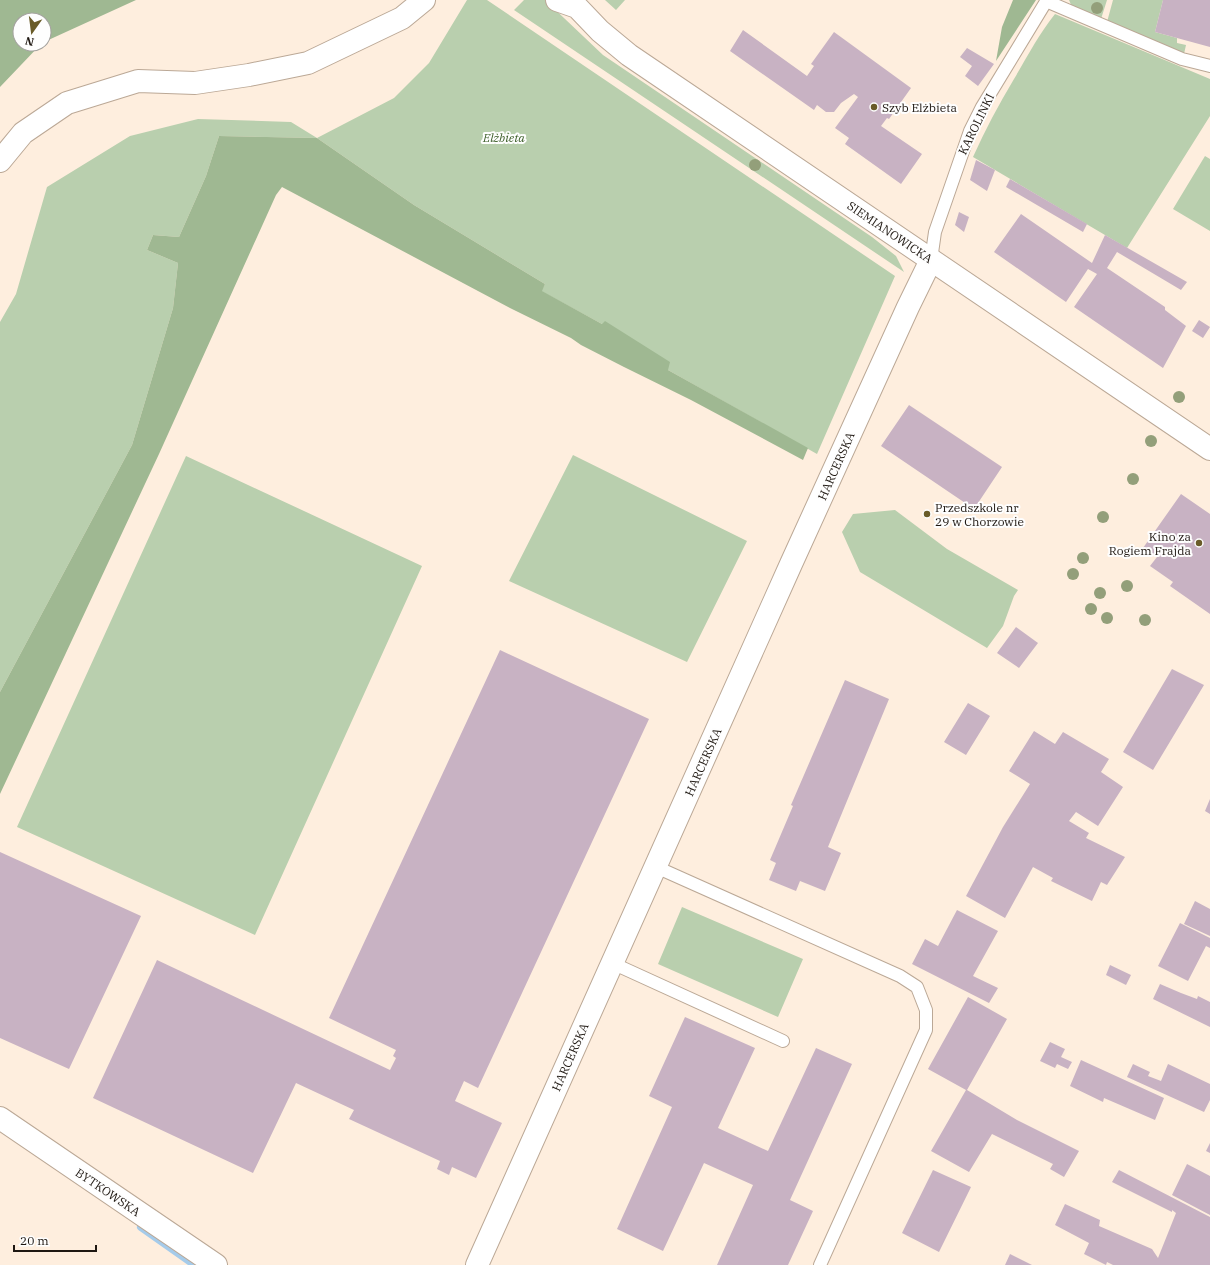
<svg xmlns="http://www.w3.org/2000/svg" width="1210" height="1265" viewBox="0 0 1210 1265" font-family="'IBM Plex Serif',serif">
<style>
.green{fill:#b9cfae}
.forest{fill:#9fb892}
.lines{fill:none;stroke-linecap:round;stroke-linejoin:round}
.stream{stroke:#a5cbea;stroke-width:8}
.building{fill:#c8b2c3}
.lane-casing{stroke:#bba896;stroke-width:14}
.street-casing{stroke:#bba896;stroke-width:24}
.secondary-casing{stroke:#bba896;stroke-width:24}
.lane{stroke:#fff;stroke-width:12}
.street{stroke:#fff;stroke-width:22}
.secondary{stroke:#fff;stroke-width:22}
.tree{fill:#939f7a}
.poi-dot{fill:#695b28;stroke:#fefefe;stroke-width:1.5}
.labels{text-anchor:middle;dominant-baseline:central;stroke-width:4;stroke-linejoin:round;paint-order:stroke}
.poi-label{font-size:12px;fill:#1e1711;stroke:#fefefe;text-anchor:start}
.street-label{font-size:12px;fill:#1e1711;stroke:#fefefe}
.park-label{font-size:12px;font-style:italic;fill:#3c5e29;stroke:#fefefe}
</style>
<rect width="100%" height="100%" fill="#feeede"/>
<path class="green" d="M467,0H487L895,276L817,454L668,370L602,324L541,291L545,284L414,205L317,138L219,136L206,176L179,237L153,235L147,250L178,263L173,308L132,445L0,692V322L16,294L47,187L130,136L198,119L291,122L317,138L394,98L429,63Z
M524,0H545L603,55L872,237L896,256L904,272L514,10Z
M605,0H625L616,10Z
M1069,0H1107L1101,19L1072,7Z
M1113,0H1163L1155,32L1177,38V43L1186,45L1184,54L1107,22Z
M1055,14L1210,79V116L1127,248L973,157C985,130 999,104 1014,79C1027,57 1039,34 1055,14Z
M1205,156L1210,159V231L1173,209Z
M573,455L747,541L687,662L509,581Z
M186,456L422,566L255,935L17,827Z
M895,510L947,549L1018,590L1014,596L1003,626L987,648L860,572L842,532L853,514Z
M682,907L803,959L778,1017L658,964Z"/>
<path class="forest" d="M0,0H136L44,42V20H20V44H41L0,87Z
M1013,0H1036L996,61L1002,27Z
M219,136L317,138L414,205L545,284L542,291L602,324L605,321L670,362L668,370L808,448L803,460L691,400L624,367L581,345L571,338L512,309L282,187L276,195L159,454L0,794V692L132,445L173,308L178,263L147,250L153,235L179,237L206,176Z"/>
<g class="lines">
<path class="stream" d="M141,1227L195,1265"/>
</g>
<path class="building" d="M1163,0H1210V47L1155,32Z
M743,30L807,76L814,66L811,64L834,32L911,88L889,119L887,118L881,126L922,154L901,184L845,144L849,138L835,128L858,97L854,94L841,103L834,112H826L817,105L814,110L730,51Z
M967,48L994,64L978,86L965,76L972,66L960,57Z
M976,160L995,170L987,191L970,180Z
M1010,179L1087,224L1083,232L1006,187Z
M959,212L969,217L964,232L955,225Z
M1021,214L1092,263L1105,235L1187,282L1181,290L1117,252L1107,268L1165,307V310L1186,326L1163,368L1074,307L1097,274L1088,269L1066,302L994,252Z
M1199,320L1210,327L1203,338L1192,331Z
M909,405L1002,467L974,509L881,446Z
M1181,494L1210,514V614L1170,586L1173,582L1150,566L1157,557L1143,548Z
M1016,627L1038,643L1019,668L997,653Z
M500,650L649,719L478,1088L464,1081L455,1101L502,1123L476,1178L452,1167L449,1175L437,1169L440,1161L349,1119L354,1110L296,1083L253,1173L93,1098L157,960L390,1070L396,1058L393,1056L396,1050L329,1018Z
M1172,669L1204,685L1153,770L1123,752Z
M845,680L889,699L828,847L841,853L825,891L800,881L796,891L769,880L776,863L770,860L793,806L791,805Z
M968,703L990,716L966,755L944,742Z
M1034,731L1055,744L1063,732L1109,759L1101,772L1123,787L1098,826L1076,812L1069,821L1089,833L1086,838L1125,857L1107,885L1101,882L1092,901L1051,881L1053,878L1033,867L1005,918L966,896L1003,827L1030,784L1009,771Z
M1210,799V814L1205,811Z
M0,852L141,916L69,1069L0,1038Z
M1195,901L1210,909V936L1184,924Z
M957,910L998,931L973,976L998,988L989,1003L912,964L925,939L938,946Z
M1180,923L1210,938V948L1206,946L1188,981L1158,966Z
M1110,965L1131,975L1126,985L1106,975Z
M1160,984L1181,993L1197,999L1198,996L1210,1002V1027L1153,999Z
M968,997L1007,1019L967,1090L1017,1120L1079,1151L1064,1177L1050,1169L1053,1164L992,1134L969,1172L931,1151L966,1090L928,1069Z
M685,1017L755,1048L718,1128L768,1151L816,1048L852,1064L790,1200L813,1211L788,1265H717L753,1185L704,1163L663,1251L617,1229L672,1107L649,1096Z
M1050,1042L1065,1049L1061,1057L1072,1062L1068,1069L1057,1064L1055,1068L1040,1061Z
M1081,1060L1164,1098L1155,1120L1104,1098L1103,1102L1070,1086Z
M1133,1064L1150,1072L1148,1076L1161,1081L1168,1064L1210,1084V1100L1204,1112L1127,1077Z
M1210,1143V1153L1206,1151Z
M1187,1164L1210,1176V1215L1172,1195Z
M933,1170L971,1187L939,1252L902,1233Z
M1119,1170L1210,1217V1265H1113L1107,1262L1106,1265L1084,1254L1089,1243L1055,1225L1065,1204L1100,1220L1099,1226L1152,1249L1158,1258L1176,1213L1172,1210V1212L1112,1182Z
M1010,1254L1032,1265H1005Z"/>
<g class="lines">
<g class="lane-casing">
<path id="lane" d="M1046,1L1182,59L1210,66
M931,260L935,232L970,131L982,107L1047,0
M656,867L900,976L917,987L926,1010V1030L820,1265
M612,963L783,1041"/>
</g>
<g class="street-casing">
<path id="street" d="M0,161L23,133L67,103L138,81L195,83L249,75L308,63L402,18L424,0
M0,1118L216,1265
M477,1265L791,564L908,307L931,260"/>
</g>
<g class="secondary-casing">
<path id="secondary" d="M557,0L577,7L600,31L629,55L1210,449"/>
</g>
<use href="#lane" class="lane"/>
<use href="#street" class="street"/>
<use href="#secondary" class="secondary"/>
</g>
<g class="tree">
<circle cx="1097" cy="8" r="6"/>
<circle cx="755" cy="165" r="6"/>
<circle cx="1179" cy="397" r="6"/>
<circle cx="1151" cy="441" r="6"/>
<circle cx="1133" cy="479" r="6"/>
<circle cx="1103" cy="517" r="6"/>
<circle cx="1083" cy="558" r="6"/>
<circle cx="1073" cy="574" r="6"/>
<circle cx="1127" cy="586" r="6"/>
<circle cx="1100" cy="593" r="6"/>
<circle cx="1091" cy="609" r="6"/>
<circle cx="1107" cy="618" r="6"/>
<circle cx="1145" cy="620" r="6"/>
</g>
<g class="poi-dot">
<circle cx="874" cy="107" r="4"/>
<circle cx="927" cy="514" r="4"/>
<circle cx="1199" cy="543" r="4"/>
</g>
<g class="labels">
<g class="poi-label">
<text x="882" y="107">Szyb Elżbieta</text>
<text x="935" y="507">Przedszkole nr<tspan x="935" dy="14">29 w Chorzowie</tspan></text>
<text x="1191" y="536" text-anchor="end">Kino za<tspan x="1191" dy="14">Rogiem Frajda</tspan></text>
</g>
<g class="street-label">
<text transform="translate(976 124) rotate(-64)">KAROLINKI</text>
<text transform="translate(890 232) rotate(34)">SIEMIANOWICKA</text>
<text transform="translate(836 466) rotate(-66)">HARCERSKA</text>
<text transform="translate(703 762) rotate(-66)">HARCERSKA</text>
<text transform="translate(570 1057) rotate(-66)">HARCERSKA</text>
<text transform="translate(108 1192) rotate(34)">BYTKOWSKA</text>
</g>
<g class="park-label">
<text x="504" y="137">Elżbieta</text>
</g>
</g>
<g transform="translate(32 32) rotate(194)"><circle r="19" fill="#fefefe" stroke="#a4a29f"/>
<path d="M0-3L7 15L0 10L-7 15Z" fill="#695b28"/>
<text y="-6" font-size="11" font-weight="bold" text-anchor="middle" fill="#1e1711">N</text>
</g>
<path d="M14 1245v6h82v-6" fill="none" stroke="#1e1711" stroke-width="2"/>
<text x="20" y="1245" font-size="12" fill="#1e1711" stroke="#fefefe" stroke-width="3" paint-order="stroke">20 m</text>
</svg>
